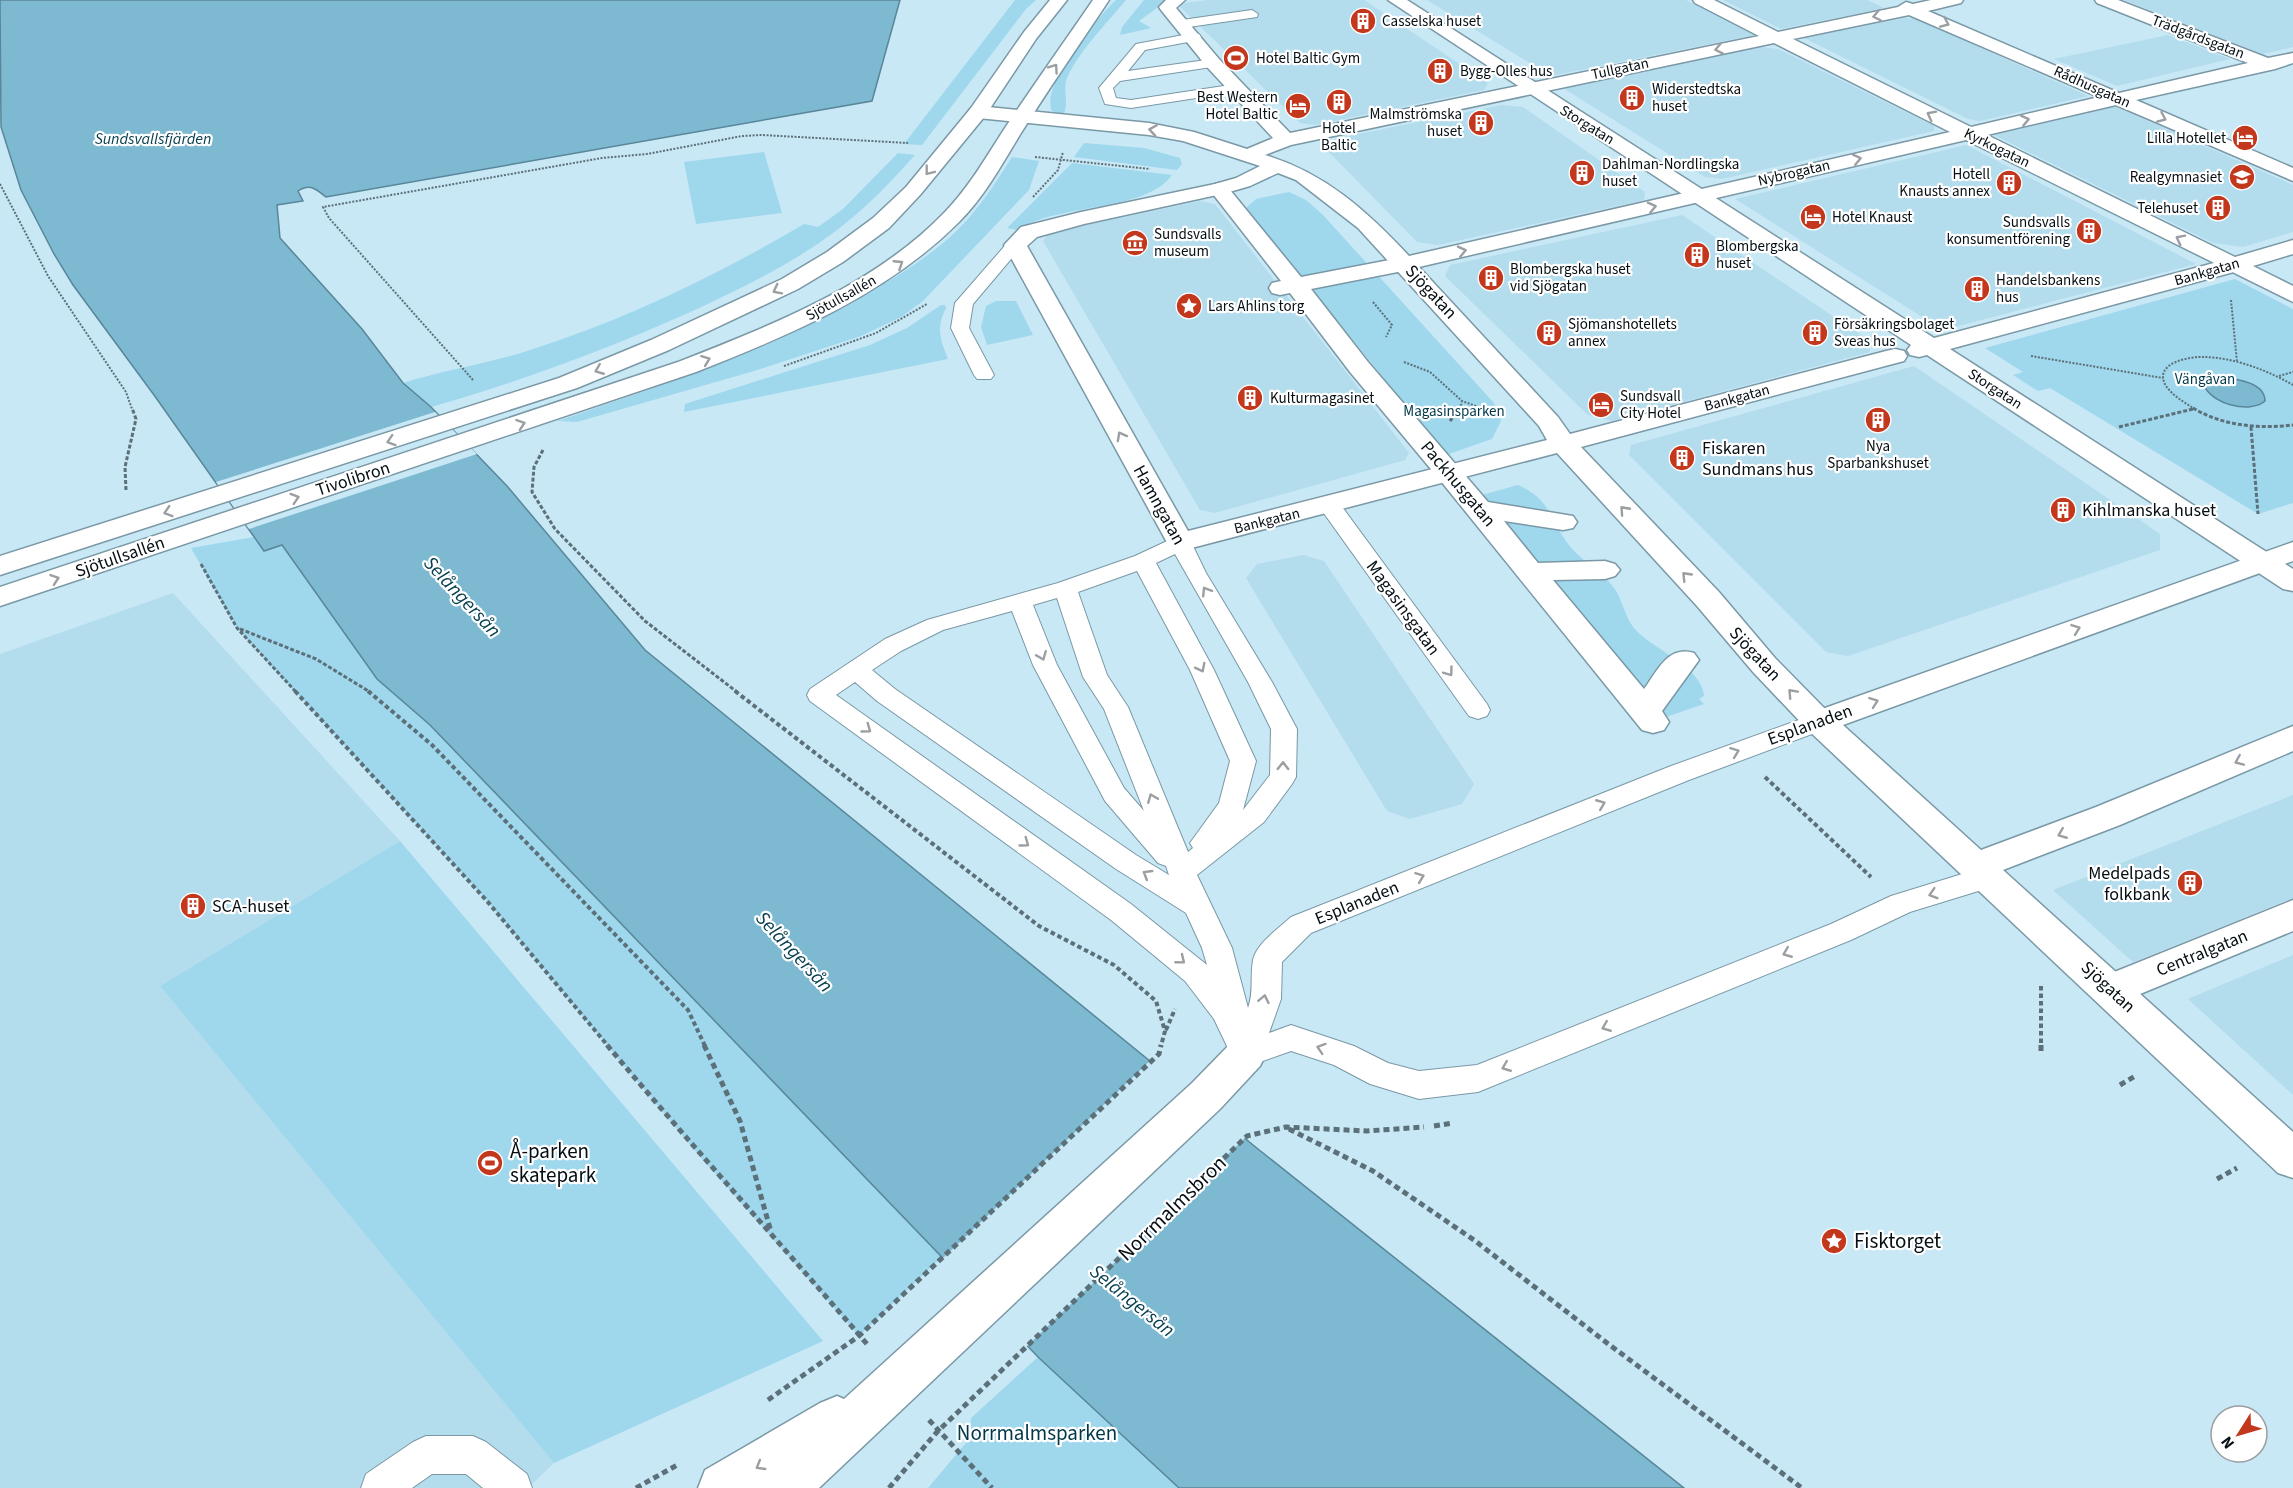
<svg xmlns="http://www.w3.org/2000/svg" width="2293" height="1488" viewBox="0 0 2293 1488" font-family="'Source Sans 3',sans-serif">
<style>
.built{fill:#b3dced}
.green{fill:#9fd7ed}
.water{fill:#7db9d1;stroke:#598698;stroke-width:1.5}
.pier{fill:#c8e8f6}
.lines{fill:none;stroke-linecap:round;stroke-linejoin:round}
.service-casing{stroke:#7a98a5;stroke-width:2}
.pedestrian-casing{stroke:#7a98a5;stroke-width:3}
.minor-casing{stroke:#7a98a5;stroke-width:3}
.tertiary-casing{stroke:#7a98a5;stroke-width:3}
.secondary-casing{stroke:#7a98a5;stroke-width:3}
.path-far3{stroke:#5c7079;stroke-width:2;stroke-dasharray:2 1.5;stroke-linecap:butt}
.path-far2{stroke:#5c7079;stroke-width:3;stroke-dasharray:4 2;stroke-linecap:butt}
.path-far1{stroke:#5c7079;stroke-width:4;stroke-dasharray:4.5 3;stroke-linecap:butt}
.path{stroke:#5c7079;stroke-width:5;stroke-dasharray:6 4;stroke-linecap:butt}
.service{fill:#fff;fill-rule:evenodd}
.pedestrian{fill:#fff;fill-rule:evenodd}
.minor{fill:#fff;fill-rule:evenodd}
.tertiary{fill:#fff;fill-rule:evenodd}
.secondary{fill:#fff;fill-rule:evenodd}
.oneway{stroke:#9b9fa1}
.labels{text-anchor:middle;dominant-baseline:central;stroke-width:4.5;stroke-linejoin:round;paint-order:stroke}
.far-poi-label{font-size:15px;fill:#040e13;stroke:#fff;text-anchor:start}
.far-street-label{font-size:15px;fill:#040e13;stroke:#fff}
.far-park-label{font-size:15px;fill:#003849;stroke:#fff}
.far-water-label{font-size:16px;font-style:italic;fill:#094051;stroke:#fff}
.street-label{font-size:18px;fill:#040e13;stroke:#fff}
.poi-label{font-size:18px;fill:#040e13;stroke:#fff;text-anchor:start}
.water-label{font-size:20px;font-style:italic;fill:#094051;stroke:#fff}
.near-poi-label{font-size:21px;fill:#040e13;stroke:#fff;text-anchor:start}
.near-street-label{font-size:21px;fill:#040e13;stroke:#fff}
.near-park-label{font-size:21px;fill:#003849;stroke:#fff}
</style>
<rect width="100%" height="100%" fill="#c8e8f6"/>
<path class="built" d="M1208,0H1364L1488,83L1484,90L1315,125L1300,123L1177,4Z
M1427,0H1686L1754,35L1551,76Z
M1723,0H1867L1884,8L1781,29Z
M2124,0H2293V47L2263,54Z
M1904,18L1917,19L2088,96L1980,121L1968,119L1804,38Z
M2168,35L2230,59L2117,86L2054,59Z
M1761,47L1778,49L1934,126V131L1722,179L1705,177L1563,88Z
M1501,105L1523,107L1645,192L1644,200L1438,245L1417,242L1325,148L1334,139Z
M2114,106L2293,185V232L2243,247L2213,243L1994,135Z
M1966,145L2071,199L2196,264L1943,330L1735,199Z
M1200,201L1215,204L1409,453L1405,460L1215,513L1200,510L1043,241L1049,233Z
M1682,215L1870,341V352L1612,421L1588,415L1445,276L1450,265Z
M1914,366L2160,534V550L1848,656L1826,652L1629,455L1631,445Z
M1303,555L1324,561L1474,784L1462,804L1410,819L1387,811L1246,578L1257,564Z
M173,593L400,841L160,986L554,1463L528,1488H0V654Z
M2293,795V898L2133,962L2053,890Z
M2293,955V1095L2188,999Z"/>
<path class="green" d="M1015,0H1036L1026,9L922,145L904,144Z
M1116,0H1126C1107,23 1079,51 1067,78C1062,90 1070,104 1063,115L1052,111C1040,86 1097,17 1116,0Z
M1144,0H1168L1139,21L1151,28L1120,35L1122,27Z
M1084,143L1144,148L1180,158L1182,164L1177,170L1074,157Z
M764,152L782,213L696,224L684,162Z
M898,153L915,155C891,182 866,208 837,230C791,265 738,290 686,314C603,351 518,382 431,407L403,383C444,370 486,364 527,351C625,320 716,276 804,224L818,227L843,209Z
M1012,157L1039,161L1029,190L923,301L901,317L861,336L754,371L577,422L558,421C666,383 769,352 869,293C903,273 940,250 967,220C984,201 998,179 1012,157Z
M1072,163L1172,175C1146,212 1058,203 1017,230L1007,228Z
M1289,192L1306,200L1323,215L1494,403L1501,421L1492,439L1446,455L1246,208L1256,199Z
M2235,279L2293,309V503L2258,514L2050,388L2038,391L2013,375L2023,372L1985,348Z
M996,301H1016L1033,335L987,345L981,327L986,306Z
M941,305H945L946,308C936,328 940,339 948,359L684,412L685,404L870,345L907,328Z
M1518,485C1555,501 1551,528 1576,553C1590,566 1605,574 1616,591C1623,602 1625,617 1634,628C1651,649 1702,666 1704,696L1699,699L1704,704L1663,718L1482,495Z
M254,537L264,551L281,545L377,679L430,725L942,1257L859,1336L697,1153L487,901L237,628L191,548Z
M400,841L823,1341L554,1463L160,986Z
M1038,1357L1179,1488H928L970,1438L971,1418Z"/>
<path class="water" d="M0,0H900L872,101L326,197C316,189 310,183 298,191L303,201L277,205L280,238L362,329L403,383L431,407L507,486L645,650L1258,1149L1684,1488H1179L1038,1357L430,725L377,679L282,545L264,551L154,395L73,285L54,254L21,190L1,127Z
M2212,378C2227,377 2265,380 2265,401C2250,414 2211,404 2204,385Z"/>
<path class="pier" d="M435,412L477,454L249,529L216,482Z
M1152,1059L1247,1136L1025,1348L941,1260Z"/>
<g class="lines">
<g class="service-casing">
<path id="service" d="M1252,10L1258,14L1257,17L1182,28L1175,24L1182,20Z
M1194,33L1199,34L1201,37L1199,40L1145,50L1128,71L1213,59L1220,63L1218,66L1120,81L1113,88L1116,98L1131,100L1237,84L1242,85L1244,88L1242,91L1131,108L1105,104L1099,88L1136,44Z
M1015,240L1023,245L973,304L969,328L994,375L991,379H977L974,375L951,328L955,303L1009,241Z
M1329,499L1337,500L1487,704L1490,710L1487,716L1478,719L1469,716L1318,505L1321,500Z
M1180,535L1188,537L1191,542L1206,573L1272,682L1297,729L1296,777L1292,784L1264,822L1197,875L1232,948L1248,1008C1254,992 1250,976 1253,960C1256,944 1279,928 1291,917L1671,766L1810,716L1819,713L1828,716L1832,722L1828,728L1689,780L1311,933L1282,962L1281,999L1269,1033L1291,1025L1354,1046L1388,1063L1419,1071L1477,1065L1831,924L1891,896L1988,866L1998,869L2002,877L1998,885L1910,912L1851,940L1478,1092L1419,1099L1370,1084L1334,1065L1291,1051L1246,1067L1235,1063L1214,1019L1185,981L1111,920L810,701L807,695L810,689L885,639L927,620L1058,583L1135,556ZM1175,554L1248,682L1271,729L1270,775L1243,810L1256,761L1214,670L1156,563ZM1137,571L1190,670L1230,761L1219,803L1190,843L1193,848L1188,852L1128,707L1107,675L1078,592ZM1057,598L1083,677L1104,709L1144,811L1124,788L1057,665L1033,605ZM1012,611L1033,665L1105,801L1158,863L1166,866L1169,875L1136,855L895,689L872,670L901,651L943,630ZM855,682L877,701L1116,869L1186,913L1202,948L1207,965L1131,904L836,695Z
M426,1436H473L486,1442L527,1474L532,1488H483L466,1474H432L412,1488H361L366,1474L413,1442Z"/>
</g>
<g class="pedestrian-casing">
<path id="pedestrian" d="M1388,0H1407L1934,338L2225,260L2233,258L2241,260L2244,265L2241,270L1950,349L2293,569V591L2283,589L1927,355L1919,357L1910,355L1907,350L1911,345Z
M1219,183L1226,185L1301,277L1405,257L1413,259L1416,264L1413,269L1311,289L1368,362L1488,502L1573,516L1577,522L1573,528L1563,530L1504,521L1538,563L1605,561L1615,564L1620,570L1615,576L1605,579L1553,580L1644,689C1658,670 1668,645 1694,653L1699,660L1662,711L1669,722L1664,730L1653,733L1642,730L1440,480L1350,372L1290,293L1280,295L1272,293L1269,288L1272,283L1281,281L1209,189L1212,185Z
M2293,900V931L2111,1006L2097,1001L2092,990L2097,979Z"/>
</g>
<g class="minor-casing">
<path id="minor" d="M1166,0H1185L1176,8L1219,59L1290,133L1759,36L1695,3L1693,0H1714L1778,32L1898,7L1906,2L1913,4L1931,0H1963L1961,3L1928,11L2119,93L2248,63L2097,3L2095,0H2118L2268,58L2293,53V63L2275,69L2136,100L2293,168V181L2116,105L1987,135L2235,257L2293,240V254L2253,266L2293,286V302L1966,140L1419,267L1558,417L1570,434L1886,351L1895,349L1904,351L1907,356L1904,361L1581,447L1719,592L1775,658L1830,714L1835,722L1830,730L1819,733L1808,730L1753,672L1697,606L1557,453L1180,551L1170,548L1004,245L1021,227L1081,212L1215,184L1236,178L1260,166L1183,141L1149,135L978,118L971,116L969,112L971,108L978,106L1149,123L1194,132L1247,149L1273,138L1207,67L1161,10L1159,7ZM1909,15L2099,97L1971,127L1793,39ZM1774,43L1950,132L1409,256C1367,211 1325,173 1265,155L1291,145ZM1278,173L1296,180L1358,228L1539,426L1547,440L1188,531L1027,246L1037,237L1084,224L1226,193L1250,186Z
M1246,1037L1260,1042L1266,1054L1260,1066L1220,1109L819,1488H698L705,1470L820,1403L837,1396L844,1399L1192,1083L1232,1042Z"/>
</g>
<g class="tertiary-casing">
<path id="tertiary" d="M2293,542V561L1843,725L1981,850L2096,807L2293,726V751L2120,825L2003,870L2293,1132V1178L2278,1173L1808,730L1803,722L1808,714Z"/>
</g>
<g class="secondary-casing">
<path id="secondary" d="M1050,0H1067L1036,39L985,116L920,195L889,228L843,262L798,289L669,350L577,388L0,575V556L559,378L651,340L782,279L827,252L873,218L906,187L971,108L1024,32Z
M1093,0H1109C1080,44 1049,88 1021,133C1002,164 985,196 959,222C886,295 790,335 696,372L0,606V587L678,362C772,325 874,286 945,212C969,187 985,159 1003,131C1032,87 1063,44 1093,0Z"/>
</g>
<path class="path-far3" d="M1035,157L1150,169
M0,184L48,276L126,392L132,409
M1033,197L1058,170L1063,152
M2231,300L2237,362
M1373,302L1392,325L1386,337
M2031,356L2163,378
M1404,362L1430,372L1462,401L1484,409
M784,366L876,333L927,304
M2279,376L2293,372
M473,380L329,218L323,207L602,158L647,154L742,136L762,135L908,143
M1460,409L1462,401
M2195,409C2185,403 2173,396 2166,386C2152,363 2190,356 2205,357C2235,358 2267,370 2293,385"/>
<path class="path-far2" d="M1480,408L1489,411
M2193,408C2223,426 2259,429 2293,425
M1450,421L1460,408
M2119,427L2193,409
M2251,427L2258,514
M543,450L534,467L532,492L555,529L645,621L737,692
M126,490L125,467L136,419L132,408
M201,564L237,628L296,692
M240,629L316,659L370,692"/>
<path class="path-far1" d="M295,691L487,901L608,1046
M368,691L432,745L688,1010L705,1046
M735,691L1039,926L1114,965L1156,1001L1165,1031L1161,1046
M1765,777L1871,877
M2041,986V1046
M1166,1030L1175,1009"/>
<path class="path" d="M607,1045C692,1146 781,1244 867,1344
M704,1045L740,1121L771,1232
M2041,1045V1052
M2120,1085L2137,1075
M1434,1126L1453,1123
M1289,1129L1373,1171L1474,1240L1607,1343L1802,1488
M2217,1179L2237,1168
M768,1400L859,1336L1159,1054L1161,1045
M929,1420L992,1488
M636,1488L679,1464
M889,1488L937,1432L1247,1136L1286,1127L1367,1131L1424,1127"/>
<use href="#service" class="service"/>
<use href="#pedestrian" class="pedestrian"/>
<use href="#minor" class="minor"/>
<use href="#tertiary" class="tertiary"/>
<use href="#secondary" class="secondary"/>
</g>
<defs><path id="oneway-chevron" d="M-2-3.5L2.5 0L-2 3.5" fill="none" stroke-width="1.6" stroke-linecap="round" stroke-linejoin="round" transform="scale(1.5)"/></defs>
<g class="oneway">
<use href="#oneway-chevron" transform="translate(1877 16) rotate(168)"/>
<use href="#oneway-chevron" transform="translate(1945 23) rotate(23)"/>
<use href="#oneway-chevron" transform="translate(1719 49) rotate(169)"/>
<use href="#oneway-chevron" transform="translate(1054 68) rotate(-55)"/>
<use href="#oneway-chevron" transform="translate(1931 115) rotate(-153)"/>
<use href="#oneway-chevron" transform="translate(2162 118) rotate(24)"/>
<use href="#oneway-chevron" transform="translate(2025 120) rotate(-13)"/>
<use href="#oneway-chevron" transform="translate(1153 130) rotate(-171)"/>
<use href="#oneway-chevron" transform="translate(1857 159) rotate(-13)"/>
<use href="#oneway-chevron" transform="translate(929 171) rotate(128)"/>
<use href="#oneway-chevron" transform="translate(1652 207) rotate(-13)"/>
<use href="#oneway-chevron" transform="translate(2180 239) rotate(-153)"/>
<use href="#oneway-chevron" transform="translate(1462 251) rotate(-13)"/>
<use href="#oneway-chevron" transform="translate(899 264) rotate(-33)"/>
<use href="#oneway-chevron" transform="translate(777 290) rotate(153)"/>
<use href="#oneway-chevron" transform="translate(706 360) rotate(-21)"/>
<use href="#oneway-chevron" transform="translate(599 370) rotate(158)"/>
<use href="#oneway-chevron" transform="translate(521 424) rotate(-19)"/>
<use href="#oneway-chevron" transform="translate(1121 436) rotate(-119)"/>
<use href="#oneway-chevron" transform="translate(391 441) rotate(162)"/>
<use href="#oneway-chevron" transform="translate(295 498) rotate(-18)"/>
<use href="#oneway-chevron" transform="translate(1624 510) rotate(-132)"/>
<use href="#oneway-chevron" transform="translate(168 512) rotate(162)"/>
<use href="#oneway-chevron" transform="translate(1686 576) rotate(-134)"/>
<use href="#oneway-chevron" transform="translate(55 579) rotate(-19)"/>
<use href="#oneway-chevron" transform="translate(1206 591) rotate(-122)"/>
<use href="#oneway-chevron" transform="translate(2076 629) rotate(-20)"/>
<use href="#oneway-chevron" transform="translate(1042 656) rotate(68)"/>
<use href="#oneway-chevron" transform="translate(1201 668) rotate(63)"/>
<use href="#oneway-chevron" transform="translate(1449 672) rotate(54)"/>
<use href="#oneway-chevron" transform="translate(1792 693) rotate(-133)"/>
<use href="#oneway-chevron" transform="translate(1874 702) rotate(-20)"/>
<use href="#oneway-chevron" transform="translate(867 729) rotate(36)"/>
<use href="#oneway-chevron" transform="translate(1735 752) rotate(-21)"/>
<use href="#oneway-chevron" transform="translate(2239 761) rotate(157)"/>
<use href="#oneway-chevron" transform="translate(1283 766) rotate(-89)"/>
<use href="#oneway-chevron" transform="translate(1152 798) rotate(-112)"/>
<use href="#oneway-chevron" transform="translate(1601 804) rotate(-22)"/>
<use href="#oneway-chevron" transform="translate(2062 834) rotate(158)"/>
<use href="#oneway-chevron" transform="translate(1025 843) rotate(36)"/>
<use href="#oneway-chevron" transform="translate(1147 874) rotate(-149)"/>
<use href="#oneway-chevron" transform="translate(1420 877) rotate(-21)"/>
<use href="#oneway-chevron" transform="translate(1933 894) rotate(163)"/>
<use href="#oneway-chevron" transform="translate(1787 953) rotate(158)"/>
<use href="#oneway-chevron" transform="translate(1181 960) rotate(39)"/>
<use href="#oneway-chevron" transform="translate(1264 999) rotate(-78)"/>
<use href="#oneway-chevron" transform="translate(1606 1027) rotate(158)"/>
<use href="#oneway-chevron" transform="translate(1321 1048) rotate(-162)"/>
<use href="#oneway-chevron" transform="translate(1506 1067) rotate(158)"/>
<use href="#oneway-chevron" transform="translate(760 1466) rotate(149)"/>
</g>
<defs>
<g id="building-disc" transform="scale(1.35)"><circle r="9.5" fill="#c3381d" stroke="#fff"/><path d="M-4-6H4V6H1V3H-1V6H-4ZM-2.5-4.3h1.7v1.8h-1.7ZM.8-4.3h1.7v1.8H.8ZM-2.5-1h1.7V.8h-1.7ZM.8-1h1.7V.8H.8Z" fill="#fff"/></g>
<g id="stadium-disc" transform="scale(1.35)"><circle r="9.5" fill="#c3381d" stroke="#fff"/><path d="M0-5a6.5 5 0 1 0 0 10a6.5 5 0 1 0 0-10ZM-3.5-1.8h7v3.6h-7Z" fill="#fff"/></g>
<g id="hotel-disc" transform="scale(1.35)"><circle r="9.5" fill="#c3381d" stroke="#fff"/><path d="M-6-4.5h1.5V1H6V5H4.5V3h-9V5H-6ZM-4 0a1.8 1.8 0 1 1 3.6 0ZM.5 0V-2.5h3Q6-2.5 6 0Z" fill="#fff"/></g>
<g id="school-disc" transform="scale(1.35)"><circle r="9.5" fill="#c3381d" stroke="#fff"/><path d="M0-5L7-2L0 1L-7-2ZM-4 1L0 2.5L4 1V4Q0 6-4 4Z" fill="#fff"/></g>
<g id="museum-disc" transform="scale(1.35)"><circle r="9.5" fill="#c3381d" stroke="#fff"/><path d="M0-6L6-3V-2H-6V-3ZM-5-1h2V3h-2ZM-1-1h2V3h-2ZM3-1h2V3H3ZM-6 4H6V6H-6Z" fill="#fff"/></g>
<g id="sight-disc" transform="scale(1.35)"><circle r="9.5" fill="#c3381d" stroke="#fff"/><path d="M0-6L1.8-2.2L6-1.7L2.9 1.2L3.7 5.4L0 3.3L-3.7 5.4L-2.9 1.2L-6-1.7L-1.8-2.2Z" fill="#fff"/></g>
</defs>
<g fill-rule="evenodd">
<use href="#building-disc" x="1363" y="21"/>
<use href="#stadium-disc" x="1236" y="58"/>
<use href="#building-disc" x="1440" y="71"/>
<use href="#building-disc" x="1632" y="98"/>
<use href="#building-disc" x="1339" y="102"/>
<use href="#hotel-disc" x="1298" y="106"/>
<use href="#building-disc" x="1481" y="123"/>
<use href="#hotel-disc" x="2245" y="138"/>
<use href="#building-disc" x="1582" y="173"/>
<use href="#school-disc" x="2242" y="177"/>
<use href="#building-disc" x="2009" y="183"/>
<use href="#building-disc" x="2218" y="208"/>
<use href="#hotel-disc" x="1813" y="217"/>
<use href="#building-disc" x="2089" y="231"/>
<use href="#museum-disc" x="1135" y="243"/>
<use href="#building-disc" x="1697" y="255"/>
<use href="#building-disc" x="1491" y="278"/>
<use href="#building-disc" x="1977" y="289"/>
<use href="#sight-disc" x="1189" y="306"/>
<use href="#building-disc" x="1549" y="333"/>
<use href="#building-disc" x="1815" y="333"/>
<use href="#building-disc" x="1250" y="398"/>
<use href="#hotel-disc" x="1601" y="405"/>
<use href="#building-disc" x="1878" y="420"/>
<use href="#building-disc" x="1682" y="458"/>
<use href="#building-disc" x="2063" y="510"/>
<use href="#building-disc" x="2190" y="883"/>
<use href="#building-disc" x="193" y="906"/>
<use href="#stadium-disc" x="490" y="1163"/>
<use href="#sight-disc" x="1834" y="1241"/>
</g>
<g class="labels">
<g class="far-poi-label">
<text x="1382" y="21">Casselska huset</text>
<text x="1256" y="58">Hotel Baltic Gym</text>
<text x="1460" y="71">Bygg-Olles hus</text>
<text x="1652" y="89">Widerstedtska<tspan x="1652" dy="17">huset</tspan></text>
<text x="1278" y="97" text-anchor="end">Best Western<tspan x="1278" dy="17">Hotel Baltic</tspan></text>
<text x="1462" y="114" text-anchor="end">Malmströmska<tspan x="1462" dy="17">huset</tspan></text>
<text x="1339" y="128" text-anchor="middle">Hotel<tspan x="1339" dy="17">Baltic</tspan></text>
<text x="2226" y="138" text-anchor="end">Lilla Hotellet</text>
<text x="1602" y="164">Dahlman-Nordlingska<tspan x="1602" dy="17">huset</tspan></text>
<text x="1990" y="174" text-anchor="end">Hotell<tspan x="1990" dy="17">Knausts annex</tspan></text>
<text x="2222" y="177" text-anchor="end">Realgymnasiet</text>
<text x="2198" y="208" text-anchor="end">Telehuset</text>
<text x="1832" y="217">Hotel Knaust</text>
<text x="2070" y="222" text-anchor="end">Sundsvalls<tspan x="2070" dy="17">konsumentförening</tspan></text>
<text x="1154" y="234">Sundsvalls<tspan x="1154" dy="17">museum</tspan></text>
<text x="1716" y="246">Blombergska<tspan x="1716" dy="17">huset</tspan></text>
<text x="1510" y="269">Blombergska huset<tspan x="1510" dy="17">vid Sjögatan</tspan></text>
<text x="1996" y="280">Handelsbankens<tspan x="1996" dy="17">hus</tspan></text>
<text x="1208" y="306">Lars Ahlins torg</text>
<text x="1568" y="324">Sjömanshotellets<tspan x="1568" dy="17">annex</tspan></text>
<text x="1834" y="324">Försäkringsbolaget<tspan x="1834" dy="17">Sveas hus</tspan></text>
<text x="1620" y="396">Sundsvall<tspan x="1620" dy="17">City Hotel</tspan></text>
<text x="1270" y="398">Kulturmagasinet</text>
<text x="1878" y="446" text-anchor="middle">Nya<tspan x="1878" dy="17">Sparbankshuset</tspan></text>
</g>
<g class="far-street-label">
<text transform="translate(2198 37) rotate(21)">Trädgårdsgatan</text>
<text transform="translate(1620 69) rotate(-12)">Tullgatan</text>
<text transform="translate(2092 87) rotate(24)">Rådhusgatan</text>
<text transform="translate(1587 125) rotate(32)">Storgatan</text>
<text transform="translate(1997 148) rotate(26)">Kyrkogatan</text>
<text transform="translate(1794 173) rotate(-13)">Nybrogatan</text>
<text transform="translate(2207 272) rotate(-16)">Bankgatan</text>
<text transform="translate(841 298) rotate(-29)">Sjötullsallén</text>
<text transform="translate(1995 389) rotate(33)">Storgatan</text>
<text transform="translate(1737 398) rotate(-15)">Bankgatan</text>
<text transform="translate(1267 521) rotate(-14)">Bankgatan</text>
</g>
<g class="far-park-label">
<text x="2205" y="379">Vängåvan</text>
<text x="1454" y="411">Magasinsparken</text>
</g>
<g class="far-water-label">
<text x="153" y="139">Sundsvallsfjärden</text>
</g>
<g class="street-label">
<text transform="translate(1431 292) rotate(47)">Sjögatan</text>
<text transform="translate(353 479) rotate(-18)">Tivolibron</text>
<text transform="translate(1458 484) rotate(50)">Packhusgatan</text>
<text transform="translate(1159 505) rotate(61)">Hamngatan</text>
<text transform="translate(120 557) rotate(-19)">Sjötullsallén</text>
<text transform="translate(1403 608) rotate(54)">Magasinsgatan</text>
<text transform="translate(1755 654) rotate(47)">Sjögatan</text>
<text transform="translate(1810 725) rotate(-20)">Esplanaden</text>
<text transform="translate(1357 903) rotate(-22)">Esplanaden</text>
<text transform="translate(2202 953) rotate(-22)">Centralgatan</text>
<text transform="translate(2108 987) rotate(43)">Sjögatan</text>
</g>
<g class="poi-label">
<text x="1702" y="448">Fiskaren<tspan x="1702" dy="21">Sundmans hus</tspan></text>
<text x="2082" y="510">Kihlmanska huset</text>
<text x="2170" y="873" text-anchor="end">Medelpads<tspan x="2170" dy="21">folkbank</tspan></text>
<text x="212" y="906">SCA-huset</text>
</g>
<g class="water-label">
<text transform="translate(462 597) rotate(47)">Selångersån</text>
<text transform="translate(794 952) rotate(47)">Selångersån</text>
<text transform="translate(1132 1301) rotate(39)">Selångersån</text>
</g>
<g class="near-poi-label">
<text x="510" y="1151">Å-parken<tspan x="510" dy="24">skatepark</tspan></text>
<text x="1854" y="1241">Fisktorget</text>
</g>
<g class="near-street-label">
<text transform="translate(1172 1208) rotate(-44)">Norrmalmsbron</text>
</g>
<g class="near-park-label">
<text x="1037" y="1433">Norrmalmsparken</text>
</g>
</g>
<g transform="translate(2239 1434) rotate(233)"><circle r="28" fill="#ffffff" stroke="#9b9fa1" stroke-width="1.5"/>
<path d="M0-4.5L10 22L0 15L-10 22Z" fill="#c3381d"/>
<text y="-9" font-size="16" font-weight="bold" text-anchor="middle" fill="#040e13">N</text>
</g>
</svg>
